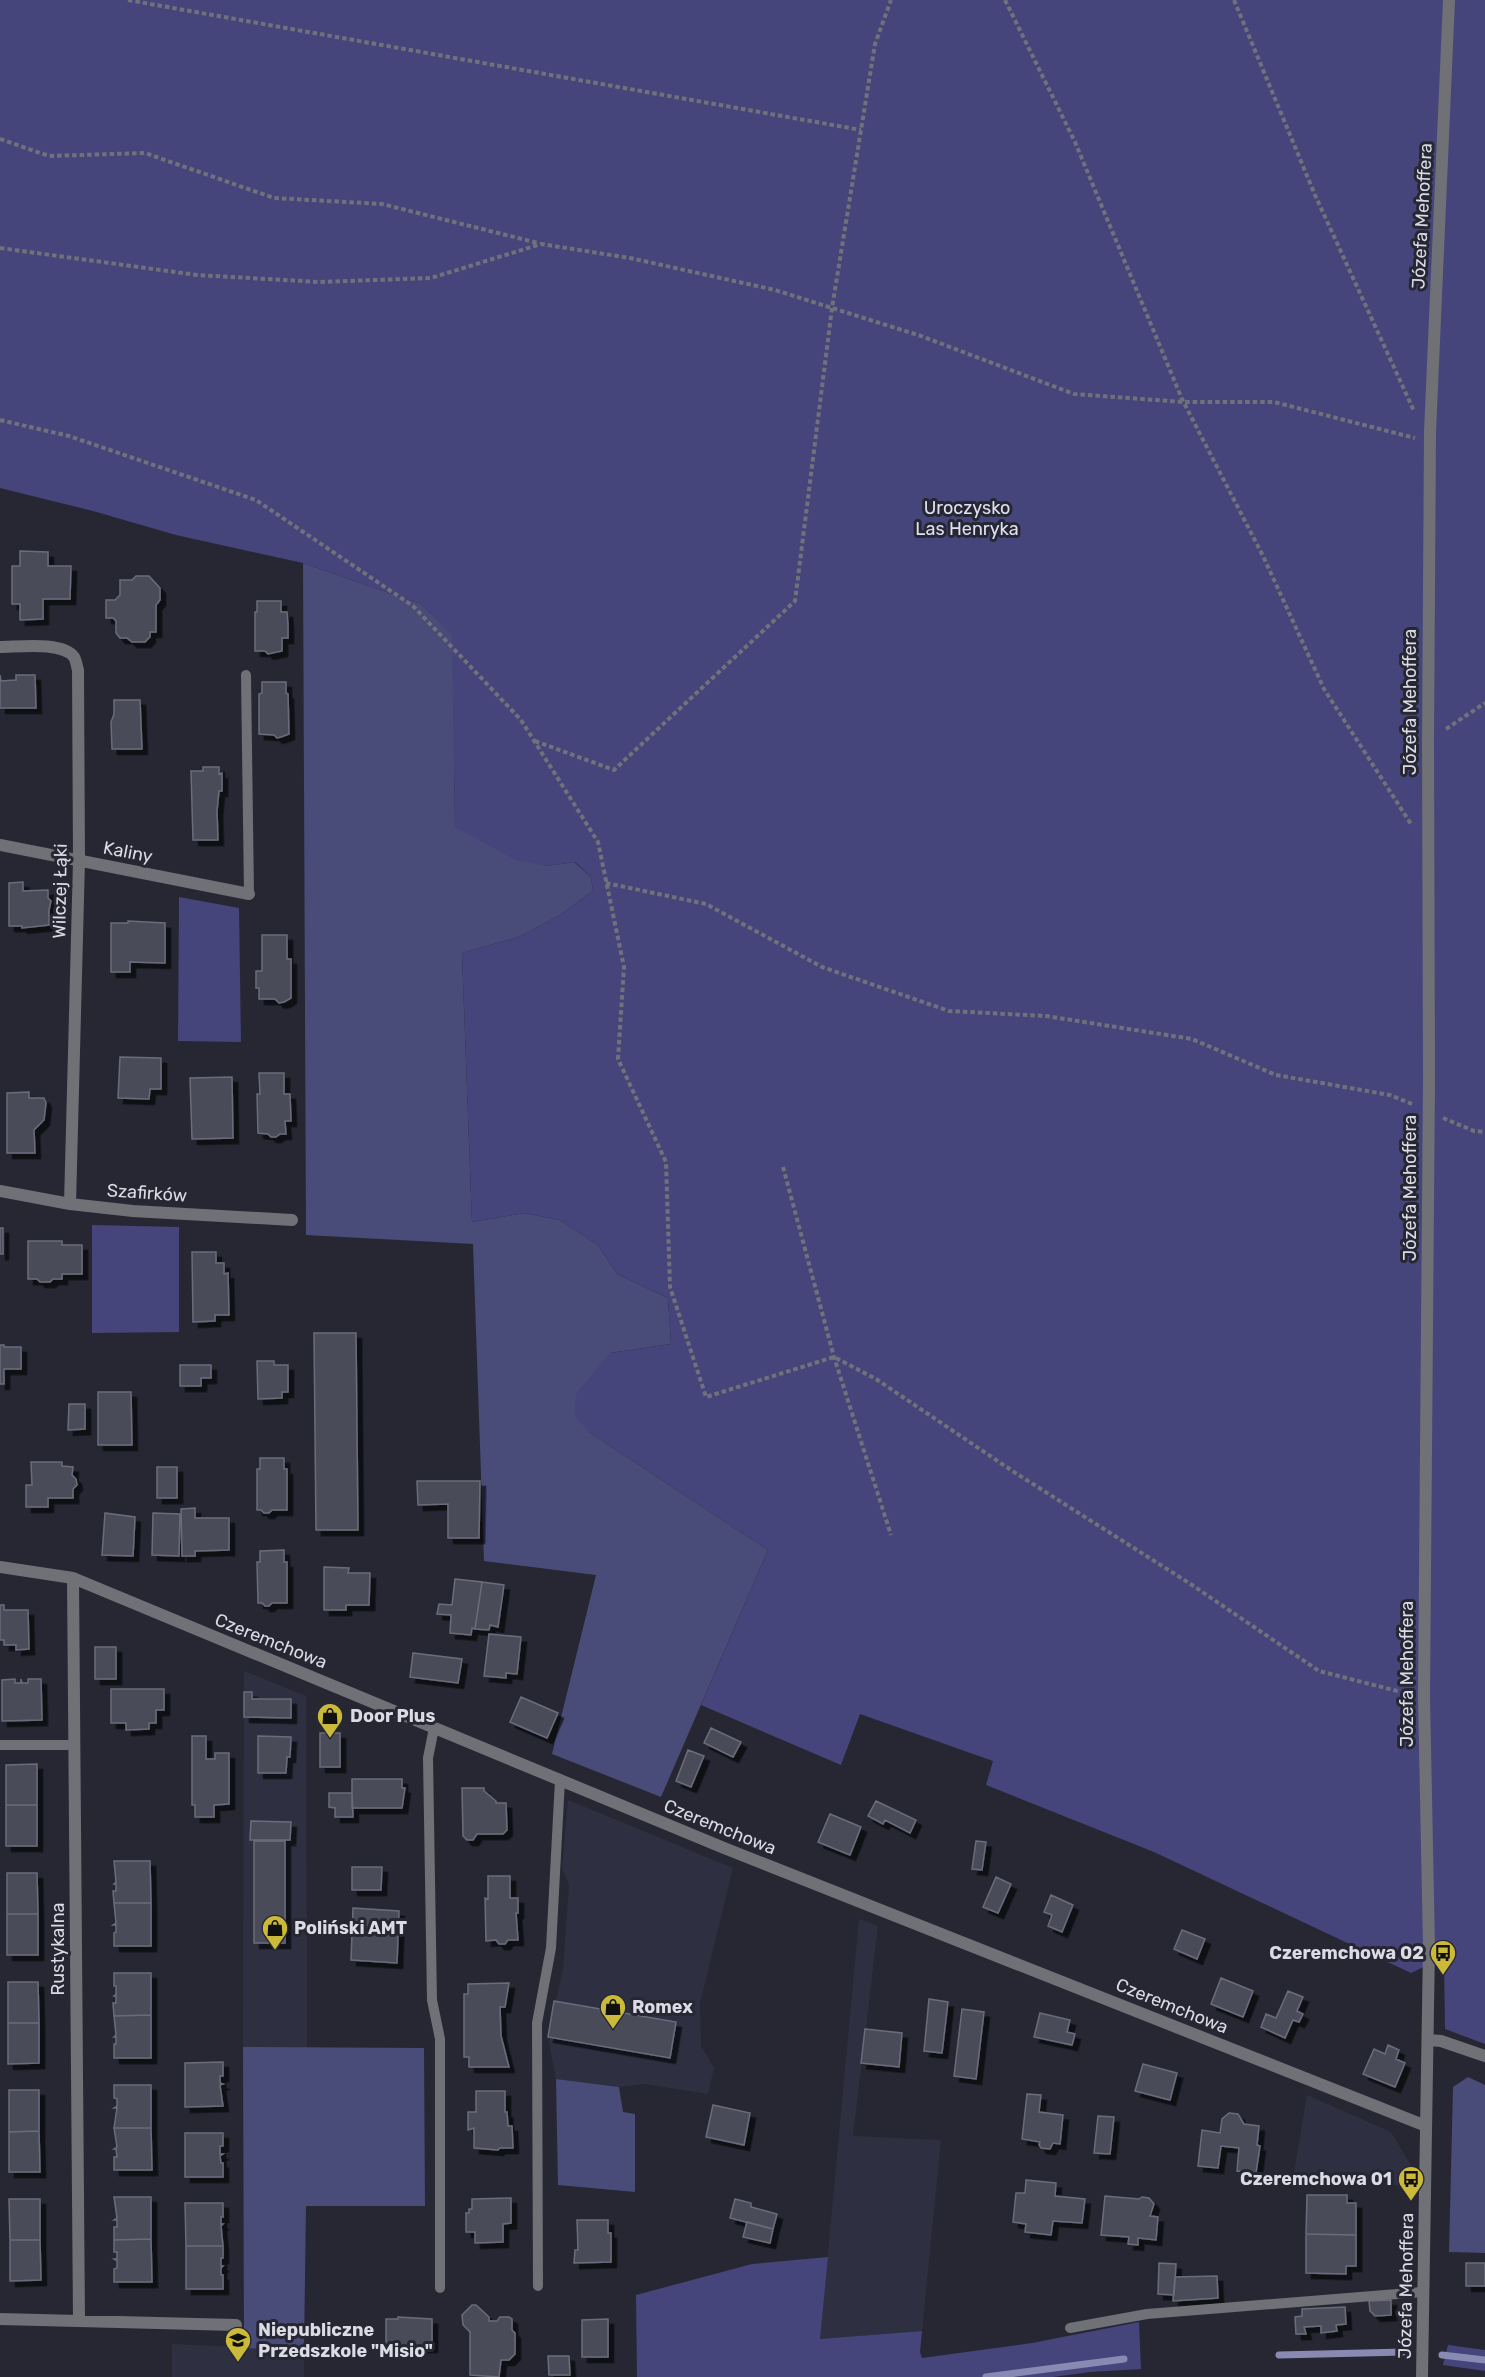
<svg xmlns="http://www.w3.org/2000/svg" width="1485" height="2377" viewBox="0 0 1485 2377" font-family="Rubik,sans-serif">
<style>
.built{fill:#2e3041}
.green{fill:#494b78}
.forest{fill:#45457b}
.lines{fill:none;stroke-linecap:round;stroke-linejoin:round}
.stream{stroke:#888ab4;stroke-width:7}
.building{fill:#494b59;stroke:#6b6c7b;stroke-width:1.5;filter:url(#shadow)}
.path{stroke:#70717b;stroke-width:4;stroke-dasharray:4.5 3;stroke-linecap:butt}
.service{stroke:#707077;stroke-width:10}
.minor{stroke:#707077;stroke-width:12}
.tertiary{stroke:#707077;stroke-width:12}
.labels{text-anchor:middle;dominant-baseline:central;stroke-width:6;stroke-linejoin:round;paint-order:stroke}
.street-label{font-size:18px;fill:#dadbe4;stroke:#262733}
.park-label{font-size:18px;fill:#dee0f2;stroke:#262733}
.poi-label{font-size:18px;font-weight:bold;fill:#dadbe4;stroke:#262733;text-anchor:start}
</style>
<defs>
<filter id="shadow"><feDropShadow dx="5.5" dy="5.5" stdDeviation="0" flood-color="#0009"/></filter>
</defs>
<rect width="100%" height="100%" fill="#262733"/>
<path class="built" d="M244,1671L306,1696L307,2048L243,2047Z
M568,1800L733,1868L700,2003L701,2046L714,2068L708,2094L644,2084L619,2087L556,2079L548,2037L563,1969L569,1885L562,1868Z
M859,1919L878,1926L853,2136L941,2140L922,2331L820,2339Z
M1307,2095L1391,2132L1410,2164V2187L1294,2172Z
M172,2344L304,2350V2377H172Z"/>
<path class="green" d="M303,563L421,604L453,635L455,827L546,866L574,862L591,877L593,891L560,915L519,937L462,953L472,1222L524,1213L560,1220L598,1245L617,1274L668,1298L671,1344L610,1353L589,1432L768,1550L661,1797L552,1754L596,1575L484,1561L473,1244L306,1235Z
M243,2047L424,2048L425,2206H306L304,2350L244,2348Z
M1468,2077L1485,2085V2253L1449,2252L1453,2087Z
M556,2079L619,2087L623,2112L635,2114V2192L558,2185Z"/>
<path class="forest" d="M0,0H1485V2044L1445,2029L1444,1957L1411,1973L1154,1852L986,1785L993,1761L860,1714L841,1765L701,1705L768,1550L589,1432L575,1416L576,1394L610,1353L671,1344L668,1298L617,1274L598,1245L560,1220L524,1213L472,1222L462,953L519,937L560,915L593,891L591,877L575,862L546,866L516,860L455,827L452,635L421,604L303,563L176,535L93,511L0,488Z
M179,897L239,908L241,1042L178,1041Z
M92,1225L179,1227V1332L92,1333Z
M828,2257L820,2339L922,2331L920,2352L922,2358L1032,2343L1139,2322L1141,2369L1090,2372L1053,2377H637L636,2295L752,2264Z
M1448,2345L1485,2350V2371L1443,2365Z"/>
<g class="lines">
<path class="stream" d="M1279,2355L1405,2352
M1442,2355L1485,2360
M986,2377L1124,2359"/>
</g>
<path class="building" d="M20,551L48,552V566H71L70,599H43V619L20,620V604H12V566H20Z
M136,576H149L160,588V600L156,605V632H150V637L145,642H132L127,638H120L116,633V621L113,618H106V600H115L120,595V580H132Z
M257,601H281V612H287L288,624V638H282V651L268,654L265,651H255V612H257Z
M0,675L1,681L16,680V675H35L36,708H0Z
M262,682H286V693L288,694L289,734L281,737L277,738L274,735L259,734V694L262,693Z
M114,700H140L142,749H112L111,722L114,714Z
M203,767H219V774L222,773V791H219L217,811L218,840H193L191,771H203Z
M23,882V891L48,890V898L51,901L49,910V925L22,928V926H9V883Z
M128,921L165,923V963L130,962V972H111V923H128Z
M262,935H287V959H291V998L284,1002L279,1003L275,999H259V988H256V971H262Z
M120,1057L161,1058V1089H150L149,1099L118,1098Z
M259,1073H284V1094H290L291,1121H285L286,1134H280L276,1137H271L268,1134L258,1133L257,1094H260Z
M232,1077L233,1138L192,1139L190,1078Z
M29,1092V1098H44L46,1103L44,1120L34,1130L35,1153H7V1093Z
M0,1228H3V1254H0Z
M28,1241H62V1245H82V1274H62V1279H53L50,1282H40L37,1279H28Z
M192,1252H216V1263H224V1274L228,1273L229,1315H215V1321L193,1322Z
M314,1333H356L358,1530H316Z
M0,1345H4V1347H21V1369H4V1384H0Z
M257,1361H274V1365H288V1392H282V1398L258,1399Z
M180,1365H211V1378H201V1386H180Z
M98,1392H131L132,1445H98Z
M69,1404H85V1429L68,1430Z
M260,1458H284V1469H287V1510H272L269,1513H264L261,1510H257V1469H260Z
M31,1462H62V1466L73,1467L72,1475L76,1479L77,1485L73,1489V1498H48V1507H26V1485H32Z
M157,1467H177V1498H157Z
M417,1481H480L479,1538H448V1504L418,1505Z
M195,1508V1518H229V1550L195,1551V1556H182L181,1509Z
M105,1513L135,1517L133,1556L102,1555Z
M153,1513L180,1514L179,1556L152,1555Z
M284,1550V1562H287V1603H272L269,1606H265L262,1603H258L257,1562H260V1551Z
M324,1567L349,1568L348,1573H370L369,1605H346V1610H324Z
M455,1579L482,1582L475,1629L472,1628L471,1635L450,1633L451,1615L437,1614L439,1604L452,1605Z
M482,1582L504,1585L498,1627L490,1625L489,1630L475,1629Z
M0,1605H4V1610H28L29,1649L16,1650V1645H4V1640H0Z
M489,1634L521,1637L517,1674L506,1673V1678L484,1676Z
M95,1647H116V1679H95Z
M413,1653L462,1659L458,1683L410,1677Z
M15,1679V1683H21V1679L22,1683H28V1679H41L42,1720L2,1721V1680Z
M111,1689H164V1710H156V1723H149V1729L126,1730V1723H111Z
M244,1692H252V1699H291V1718L244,1717Z
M521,1697L558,1713L547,1738L510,1722Z
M711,1728L741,1742L733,1757L704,1743Z
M320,1733H340V1767H320Z
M192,1736H206V1759H215V1753H229V1804L214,1805V1817H195V1805H192Z
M258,1736L291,1737L290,1757H287L286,1773H258Z
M688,1750L704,1756L691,1787L676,1781Z
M37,1764V1805H6V1765Z
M352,1779H402V1788H405L402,1808H352Z
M462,1788H484V1791L496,1801V1803H506L507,1830L503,1834H477L473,1840H467L463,1836Z
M329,1793H352L353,1817H335V1808L329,1807Z
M876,1801L916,1820L910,1833L885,1820L883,1824L868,1816Z
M6,1805H37V1846H6Z
M830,1814L861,1827L850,1855L818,1842Z
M251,1821L291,1822L290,1840H250Z
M254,1841H285V1943H254Z
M976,1841L986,1842L982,1870L972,1869Z
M114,1861H150L151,1903H114L113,1891H116V1884H114L116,1882Z
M352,1867H382L381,1890H352Z
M7,1873H37L38,1914H7Z
M488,1876H510V1898H518V1913H516L518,1940H508L505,1944H499L496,1940L486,1941L485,1898L488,1899Z
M996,1877L1011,1884L998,1913L983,1907Z
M1051,1895L1073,1905L1062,1932L1048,1926L1052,1915L1044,1912Z
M114,1903H151V1946H114V1933L116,1932V1925H113L116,1923Z
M353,1908L399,1911L397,1963L351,1960Z
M7,1914H38V1955H7Z
M1182,1930L1205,1939L1197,1959L1174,1949Z
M114,1973H151V2015L114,2016L113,2003H116V1996H114L116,1994V1986H114Z
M1221,1978L1253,1991L1243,2017L1211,2004Z
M8,1982H38L39,2023H8Z
M509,1983L505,2007H500L501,2036L509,2067H469V2057H464V1994H468V1984Z
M1288,1991L1303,1997L1297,2011L1303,2014L1299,2022L1293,2020L1285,2038L1261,2027L1266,2014L1276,2018Z
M929,1999L948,2002L942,2053L924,2051Z
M554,2001L676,2022L670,2058L548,2037Z
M962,2009L984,2012L976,2079L954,2076Z
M1040,2013L1070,2020L1067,2032L1075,2034L1072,2045L1034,2037Z
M151,2015V2058H114V2044H116V2037H114L116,2035L114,2016Z
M8,2023H39V2063L8,2064Z
M865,2029L902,2033L899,2067L861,2063Z
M1388,2045L1399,2050L1396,2059L1405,2063L1395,2087L1363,2074L1374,2049L1385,2054Z
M223,2062V2076H220V2083L223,2084L220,2085L223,2106L185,2107V2063Z
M1143,2064L1177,2073L1170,2100L1135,2091Z
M114,2085H151V2128H114L117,2108H114L117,2106V2099L114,2098Z
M9,2090H39V2131L9,2132Z
M476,2091H505V2112H507L508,2126H512L513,2148H500L498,2150L474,2148V2128L468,2130V2112H476Z
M1027,2094L1041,2095L1039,2112L1063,2115L1060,2144L1053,2143L1050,2149L1041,2148L1039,2145L1040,2142L1022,2139Z
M713,2105L750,2113L744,2145L706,2137Z
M1229,2113L1238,2114L1244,2124L1259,2126L1257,2145L1260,2146L1256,2173L1237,2171L1239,2148L1221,2146L1218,2168L1198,2166L1202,2130L1220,2133L1222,2119Z
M1098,2116L1114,2117L1110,2154L1094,2153Z
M114,2128H151L152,2170H114V2157H117L116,2149H114L117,2147Z
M39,2131L40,2172H9V2132Z
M185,2133H223V2146H220V2154H223L220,2156L221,2163H223V2177H185Z
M1026,2180L1056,2183L1055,2196L1085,2199L1082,2223L1053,2221L1051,2235L1025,2232L1026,2224L1013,2222L1016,2193H1025Z
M1307,2195H1347V2203H1356V2235L1306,2234Z
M1105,2196L1139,2199L1142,2197L1149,2198L1154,2204L1150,2216L1158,2217L1156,2240L1138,2238V2245L1128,2244L1129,2237L1101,2235Z
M114,2197H151V2239L114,2240V2227H117V2220H114L117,2218Z
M511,2198V2223L503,2224V2242L475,2243V2232H466V2213H469V2209H472V2199Z
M9,2199H40V2240H10Z
M735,2199L751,2203V2207L777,2214L773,2229L730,2218Z
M185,2203H223V2217H221V2224H223L221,2226L223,2246H186Z
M577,2220H608V2233H611V2262L574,2263L575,2250H578Z
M747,2222L773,2229L770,2243L743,2237Z
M1306,2234L1356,2235V2266H1346V2274L1306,2273Z
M151,2239L152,2282H114V2269L117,2268V2261L114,2259H117V2252H114V2240Z
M10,2240H40L41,2280L10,2281Z
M186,2246H223V2258H221V2266H223L221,2268V2275H223V2289H186Z
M1159,2263L1176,2264L1174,2295L1158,2294Z
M1466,2263H1485V2286H1466Z
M1217,2276L1218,2298L1173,2301L1175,2277Z
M1391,2300V2315L1375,2316L1370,2311L1369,2301Z
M472,2305H476L489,2317V2321H497L500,2317H509L512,2319V2330L515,2333V2354L509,2360H501L499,2377L470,2375V2332L463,2325L462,2315Z
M1345,2307L1346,2324L1336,2325L1337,2331L1321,2333V2326L1304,2327L1306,2334H1296L1295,2317L1302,2316V2309Z
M398,2317L432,2319V2347L386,2348V2319H398Z
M608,2319V2357H582V2320Z
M548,2356H569L570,2375H549Z"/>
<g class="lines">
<path class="path" d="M128,0L861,130
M1005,0L1075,142L1182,399L1263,556L1324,689L1411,824
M1234,0L1315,195L1414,411
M0,139L49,156L145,153L274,198L382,204L538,243
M0,248L197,275L319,282L431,278L541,244L630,258L775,290L921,336L1074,394L1183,402H1274L1415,438
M0,420L69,436L256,500L413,606L521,720L598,842L624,967L618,1059L666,1162L670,1287L706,1397L834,1357L876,1379L1014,1472L1189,1583L1319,1671L1409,1694
M1446,729L1485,703
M535,741L614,770L795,601L832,308L875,44L891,0
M606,883L706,904L822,967L949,1011L1046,1016L1192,1039L1276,1075L1390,1095L1412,1104
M1443,1118L1474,1131L1485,1132
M783,1167L834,1357L891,1535"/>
<path class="service" d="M246,675L249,894
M434,1728L428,1758L432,2000L440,2039V2288
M0,1745H75
M538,2286L537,2023L551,1948L560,1780
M1070,2328L1147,2314L1422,2292"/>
<path class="minor" d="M0,647C18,647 62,641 74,657C76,660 77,667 78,670L79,861L70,1204
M0,845L249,894
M0,1191L70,1204L133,1211L292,1220
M0,1567L73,1578L724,1848L1426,2126
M73,1578L79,2320
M1428,2040L1441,2041L1485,2056
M0,2319L236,2325"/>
<path class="tertiary" d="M1422,2377L1429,1947L1424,1697L1429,1079L1428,741L1430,432L1449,0"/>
</g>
<defs>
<g id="shop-pin" transform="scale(1.35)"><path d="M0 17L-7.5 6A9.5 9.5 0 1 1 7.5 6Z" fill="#cbb939" stroke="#262733"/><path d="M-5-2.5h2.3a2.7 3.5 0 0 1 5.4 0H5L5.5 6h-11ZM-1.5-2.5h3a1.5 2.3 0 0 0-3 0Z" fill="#111"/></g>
<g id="bus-pin" transform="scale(1.35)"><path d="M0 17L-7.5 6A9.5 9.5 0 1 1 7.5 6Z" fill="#cbb939" stroke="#262733"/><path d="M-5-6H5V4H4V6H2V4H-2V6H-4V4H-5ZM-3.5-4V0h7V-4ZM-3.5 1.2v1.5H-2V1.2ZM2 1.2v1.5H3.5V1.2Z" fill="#111"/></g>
<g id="school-pin" transform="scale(1.35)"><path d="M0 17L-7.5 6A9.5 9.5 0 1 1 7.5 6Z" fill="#cbb939" stroke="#262733"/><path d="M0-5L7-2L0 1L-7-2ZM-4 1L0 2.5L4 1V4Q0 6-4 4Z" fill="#111"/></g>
</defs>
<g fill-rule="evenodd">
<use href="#shop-pin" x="330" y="1716"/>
<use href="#shop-pin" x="275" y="1928"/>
<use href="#bus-pin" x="1443" y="1953"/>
<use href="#shop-pin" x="613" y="2007"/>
<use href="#bus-pin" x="1411" y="2179"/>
<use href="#school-pin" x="238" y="2340"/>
</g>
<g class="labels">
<g class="street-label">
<text transform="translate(1422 216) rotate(-87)">Józefa Mehoffera</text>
<text transform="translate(1410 702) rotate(-90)">Józefa Mehoffera</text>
<text transform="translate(128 852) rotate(11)">Kaliny</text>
<text transform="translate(60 891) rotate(-89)">Wilczej Łąki</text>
<text transform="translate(1410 1188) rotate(-90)">Józefa Mehoffera</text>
<text transform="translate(147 1193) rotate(4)">Szafirków</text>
<text transform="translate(271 1641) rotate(22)">Czeremchowa</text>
<text transform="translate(1407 1674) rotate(-90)">Józefa Mehoffera</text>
<text transform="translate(720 1827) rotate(22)">Czeremchowa</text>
<text transform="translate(58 1949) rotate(-90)">Rustykalna</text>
<text transform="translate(1172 2006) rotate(22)">Czeremchowa</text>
<text transform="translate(1406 2286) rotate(-89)">Józefa Mehoffera</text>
</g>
<g class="park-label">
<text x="967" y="508">Uroczysko<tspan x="967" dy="21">Las Henryka</tspan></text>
</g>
<g class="poi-label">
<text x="350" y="1716">Door Plus</text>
<text x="294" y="1928">Poliński AMT</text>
<text x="1424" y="1953" text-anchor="end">Czeremchowa 02</text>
<text x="632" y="2007">Romex</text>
<text x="1392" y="2179" text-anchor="end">Czeremchowa 01</text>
<text x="258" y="2330">Niepubliczne<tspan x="258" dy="21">Przedszkole "Misio"</tspan></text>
</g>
</g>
</svg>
